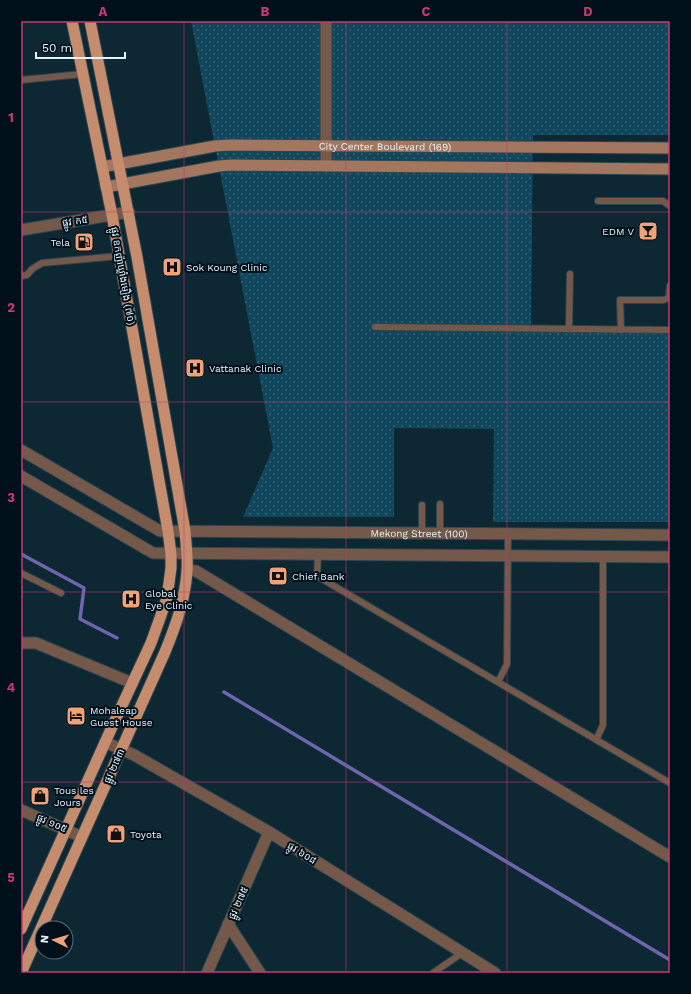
<svg xmlns="http://www.w3.org/2000/svg" width="691" height="994" viewBox="0 0 691 994" font-family="'Work Sans','Noto Sans Khmer',sans-serif">
<style>
.grass{fill:url(#grass-dots)}
.lines{fill:none;stroke-linecap:round;stroke-linejoin:round}
.stream{stroke:#6f64ae;stroke-width:3.5}
.service-casing{stroke:#2c454f;stroke-width:8}
.minor-casing{stroke:#2c454f;stroke-width:13}
.tertiary-casing{stroke:#2c454f;stroke-width:13}
.secondary-casing{stroke:#2c454f;stroke-width:13}
.primary-casing{stroke:#2c454f;stroke-width:13}
.service{stroke:#74594a;stroke-width:6}
.minor{stroke:#74594a;stroke-width:11}
.tertiary{stroke:#74594a;stroke-width:11}
.secondary{stroke:#a2765f;stroke-width:11}
.primary{stroke:#c58c6e;stroke-width:11}
.grid{fill:none;stroke:#c73973;stroke-width:1;stroke-opacity:0.55}
.labels{text-anchor:middle;dominant-baseline:central;stroke-width:4;stroke-linejoin:round;paint-order:stroke}
.street-label{font-size:10px;fill:#e5f4fb;stroke:#00101a}
.poi-label{font-size:10px;fill:#e5f4fb;stroke:#00101a;text-anchor:start}
.neatline{fill:none;stroke:#c73973;stroke-width:1.5}
.grid-label{font-size:13px;text-anchor:middle;font-weight:bold;fill:#c73973}
</style>
<defs>
<pattern id="grass-dots" width="8" height="8" patternUnits="userSpaceOnUse"><rect width="8" height="8" fill="#11475c"/><path d="M2 2h.1M6 6h.1" fill="none" stroke="#346274" stroke-width="1.8" stroke-linecap="round"/></pattern>
</defs>
<rect width="100%" height="100%" fill="#0e2833"/>
<path class="grass" d="M191,21H515L578,22V21H670V135H533L531,330L670,329V522H493L494,429L394,428V517H243L273,448Z"/>
<g class="lines">
<path class="stream" d="M21,554L84,588L80,619L117,638
M224,692L670,960"/>
<g class="service-casing">
<path id="service" d="M21,80L83,74
M598,201H663L670,206
M21,276L27,275L32,269L42,263L119,256
M375,327L670,330
M569,329L570,274
M621,330L620,300H663L669,298L670,286
M440,504V533
M422,533V505
M318,555L317,576L670,783
M21,573L61,593
M498,682L507,664L508,534
M596,740L603,725V557
M433,973L462,953"/>
</g>
<g class="minor-casing">
<path id="minor" d="M326,166V21
M187,570L196,571L670,857
M21,643H36L132,683
M228,924L260,973
M207,973L269,832"/>
</g>
<g class="tertiary-casing">
<g id="tertiary">
<path d="M21,230L129,212"/>
<path id="s1" d="M21,450L160,531L670,535"/>
<path d="M21,476L153,553L670,557"/>
<path d="M105,742L134,755L269,832L495,973"/>
<path d="M21,810L82,837"/>
</g>
</g>
<g class="secondary-casing">
<g id="secondary">
<path id="s2" d="M102,167L215,146L230,145L670,148"/>
<path d="M106,187L219,166L232,165L670,169"/>
</g>
</g>
<g class="primary-casing">
<path id="primary" d="M21,929L112,727L151,643L160,618L167,598L171,568V554L168,531L112,215L72,21
M21,973L165,652C176,625 185,600 187,571C188,558 186,544 185,531L137,257L90,21"/>
</g>
<use href="#service" class="service"/>
<use href="#minor" class="minor"/>
<use href="#tertiary" class="tertiary"/>
<use href="#secondary" class="secondary"/>
<use href="#primary" class="primary"/>
</g>
<path class="grid" d="M184,21V973M346,21V973M507,21V973M21,212H670M21,402H670M21,592H670M21,782H670"/>
<defs>
<g id="bar-square" transform="scale(1)"><rect x="-9" y="-9" width="18" height="18" rx="4" fill="#f0a279" stroke="#00101a"/><path d="M-6-5H6L.8 .8V4.5H3.5V6h-7V4.5H-.8V.8Z" fill="#111"/></g>
<g id="fuel-square" transform="scale(1)"><rect x="-9" y="-9" width="18" height="18" rx="4" fill="#f0a279" stroke="#00101a"/><path d="M-5.5-6h7V0h2V4h1.3V-2.5L3-4.5l.8-.8L6-3V5H2.5V1h-1V6h-7ZM-4.2-4.7v3.2H.2V-4.7Z" fill="#111"/></g>
<g id="hospital-square" transform="scale(1)"><rect x="-9" y="-9" width="18" height="18" rx="4" fill="#f0a279" stroke="#00101a"/><path d="M-5-5h3v3.5h4V-5h3V5h-3V1.5h-4V5h-3Z" fill="#111"/></g>
<g id="bank-square" transform="scale(1)"><rect x="-9" y="-9" width="18" height="18" rx="4" fill="#f0a279" stroke="#00101a"/><path d="M-6-4H6V4H-6ZM0-2.3a2.3 2.3 0 1 0 0 4.6a2.3 2.3 0 1 0 0-4.6Z" fill="#111"/></g>
<g id="hotel-square" transform="scale(1)"><rect x="-9" y="-9" width="18" height="18" rx="4" fill="#f0a279" stroke="#00101a"/><path d="M-6-4.5h1.5V1H6V5H4.5V3h-9V5H-6ZM-4 0a1.8 1.8 0 1 1 3.6 0ZM.5 0V-2.5h3Q6-2.5 6 0Z" fill="#111"/></g>
<g id="shop-square" transform="scale(1)"><rect x="-9" y="-9" width="18" height="18" rx="4" fill="#f0a279" stroke="#00101a"/><path d="M-5-2.5h2.3a2.7 3.5 0 0 1 5.4 0H5L5.5 6h-11ZM-1.5-2.5h3a1.5 2.3 0 0 0-3 0Z" fill="#111"/></g>
</defs>
<g fill-rule="evenodd">
<use href="#bar-square" x="648" y="231"/>
<use href="#fuel-square" x="84" y="242"/>
<use href="#hospital-square" x="172" y="267"/>
<use href="#hospital-square" x="195" y="368"/>
<use href="#bank-square" x="278" y="576"/>
<use href="#hospital-square" x="131" y="599"/>
<use href="#hotel-square" x="76" y="716"/>
<use href="#shop-square" x="40" y="796"/>
<use href="#shop-square" x="116" y="834"/>
</g>
<g class="labels">
<g class="street-label">
<text stroke="none"><textPath href="#s2" startOffset="285">City Center Boulevard (169)</textPath></text>
<text transform="translate(75 221) rotate(-9)">ផ្លូវ ក៥</text>
<text transform="translate(123 276) rotate(80)">ផ្លូវ ឧកញ៉ាឃ្លាំងមឿង (៧០)</text>
<text stroke="none"><textPath href="#s1" startOffset="420">Mekong Street (100)</textPath></text>
<text transform="translate(114 766) rotate(-66)">ផ្លូវ ២៧៣</text>
<text transform="translate(52 823) rotate(23)">ផ្លូវ ១០៥</text>
<text transform="translate(302 853) rotate(32)">ផ្លូវ ៦០៨</text>
<text transform="translate(238 903) rotate(-66)">ផ្លូវ ២៧៥</text>
</g>
<g class="poi-label">
<text x="634" y="231" text-anchor="end">EDM V</text>
<text x="70" y="242" text-anchor="end">Tela</text>
<text x="186" y="267">Sok Koung Clinic</text>
<text x="209" y="368">Vattanak Clinic</text>
<text x="292" y="576">Chief Bank</text>
<text x="145" y="593">Global<tspan x="145" dy="12">Eye Clinic</tspan></text>
<text x="90" y="710">Mohaleap<tspan x="90" dy="12">Guest House</tspan></text>
<text x="54" y="790">Tous les<tspan x="54" dy="12">Jours</tspan></text>
<text x="130" y="834">Toyota</text>
</g>
</g>
<rect width="691" height="994" fill="none" stroke="#00101a" stroke-width="44"/>
<g transform="translate(54 940) rotate(275)"><circle r="19" fill="#00101a" stroke="#5c6b74"/>
<path d="M0-3L7 15L0 10L-7 15Z" fill="#f0a279"/>
<text y="-6" font-size="11" font-weight="bold" text-anchor="middle" fill="#e5f4fb">N</text>
</g>
<path d="M36 52v6h89v-6" fill="none" stroke="#e5f4fb" stroke-width="2"/>
<text x="42" y="52" font-size="12" fill="#e5f4fb" stroke="#00101a" stroke-width="3" paint-order="stroke">50 m</text>
<rect x="22" y="22" width="647" height="950" class="neatline"/>
<g class="grid-label">
<text x="103" y="16">A</text>
<text x="265" y="16">B</text>
<text x="426" y="16">C</text>
<text x="588" y="16">D</text>
<text x="11" y="122">1</text>
<text x="11" y="312">2</text>
<text x="11" y="502">3</text>
<text x="11" y="692">4</text>
<text x="11" y="882">5</text>
</g>
</svg>
